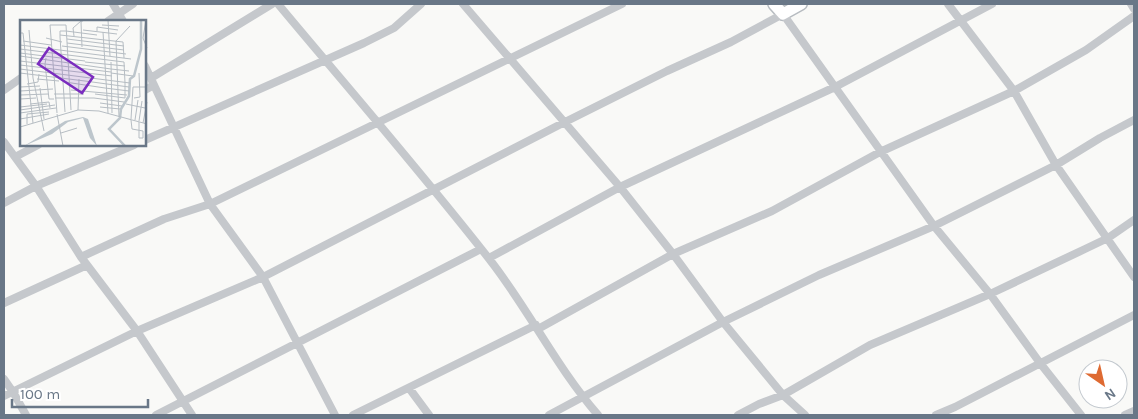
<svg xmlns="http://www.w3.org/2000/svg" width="1138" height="419" font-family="Karla,sans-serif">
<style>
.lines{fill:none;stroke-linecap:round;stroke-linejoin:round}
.secondary-casing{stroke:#b7bcc1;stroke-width:14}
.street{stroke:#c5c8cc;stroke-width:8}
.secondary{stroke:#fff;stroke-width:11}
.inset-river{fill:none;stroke:#bdc6cc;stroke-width:2.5}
.inset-road{fill:none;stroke:#b6bdc3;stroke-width:1}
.view{fill:#7b2cbf;fill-opacity:0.15;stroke:#7b2cbf;stroke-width:2.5}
.inset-edge{fill:none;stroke:#697787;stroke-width:2.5}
</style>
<rect width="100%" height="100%" fill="#f9f9f7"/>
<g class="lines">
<defs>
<path id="secondary" d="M 774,4 L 783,14 L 801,4"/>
</defs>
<!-- secondary casing -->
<use href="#secondary" class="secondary-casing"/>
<!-- street -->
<path class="street" d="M 113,4 L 123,21
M 278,4 C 349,89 422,173 490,260 C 529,310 557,368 598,415
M 463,4 L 620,187 L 673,254 L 723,322 L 783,395 L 805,415
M 1131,4 L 1134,9
M 1134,16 L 1086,50 L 1014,91 L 1056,165 L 1134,277
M 108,21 L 133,4
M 145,66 L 210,204 L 263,277 L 335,415
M 151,78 L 272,4
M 4,90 L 21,78
M 145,90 L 154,85
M 145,140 L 364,43 L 394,28 L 421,4
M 4,142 L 36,186 L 81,257 L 137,331 L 192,415
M 15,157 L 38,145
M 4,203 L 36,186 L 134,145
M 81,257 L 164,219 L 210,204 L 622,4
M 489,258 L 620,187 L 835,87 L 992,4
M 4,303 L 87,265
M 538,329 L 673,254 L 772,211 L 880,152 L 1014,91 L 948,4
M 4,379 L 13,392 L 26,415
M 409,388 L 429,415
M 4,396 L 137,331 L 263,277 L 563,123 L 667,71 L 731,42 L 783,14 L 934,226 L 990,294 L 1040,363 L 1081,415
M 156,415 L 481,249
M 353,415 L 536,325
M 549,415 L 723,322 L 819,275 L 934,226 L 1056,165 L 1100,138 L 1134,120
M 738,415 L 759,404 L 783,395 L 870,345 L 990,294 L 1085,249 L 1108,238 L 1134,220
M 936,415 L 955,407 L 1134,315
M 1125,415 L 1134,411"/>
<!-- secondary -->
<use href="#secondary" class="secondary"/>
</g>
<!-- overview -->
<g transform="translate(20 20)">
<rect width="126" height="126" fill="#f9f9f7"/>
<path d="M 63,97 L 68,99 L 77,126 L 70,118 L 63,98 L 48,102 L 32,114 L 4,126 L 45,101 Z" fill="#bdc6cc"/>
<path class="inset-river" d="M 105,126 L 89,109 L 100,98 L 101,89 L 109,76 L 110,59 L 114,56 L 121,29 L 121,0"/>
<path class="inset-road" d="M 88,0 L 90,36M 126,0 L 123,18 L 127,28M 82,5 L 99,6M 9,10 L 13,58 L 24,111M 63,10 L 97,14M 46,11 L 77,15M 77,11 L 77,7 L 98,10M 83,12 L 88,93M 0,13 L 3,13 L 13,103M 40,15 L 103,22 L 104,38M 54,16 L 53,8 L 61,1M 26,18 L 42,22M 47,19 L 104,26M 3,21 L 31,25M 47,23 L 104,30M 0,25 L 111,39M 42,26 L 106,34M 62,27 L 61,2 L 64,0M 0,29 L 104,42 L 105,63M 0,33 L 65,41M 0,36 L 91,49M 0,41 L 25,44 L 26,38M 65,42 L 105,46M 91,42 L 92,93M 0,45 L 50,51M 50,47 L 91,52M 127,47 L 127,66M 0,49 L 110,63M 91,49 L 109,51M 50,51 L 92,56M 0,53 L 65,61M 91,53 L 113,56M 17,59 L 39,61M 65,61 L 109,67M 45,62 L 85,68M 7,64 L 18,62 L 19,54M 0,67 L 20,66M 20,68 L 24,99M 85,68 L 109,71M 51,70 L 107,75M 0,71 L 33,69M 34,74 L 64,74M 75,74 L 105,78 L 105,63M 0,75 L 28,74M 35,78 L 74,78 L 104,82M 114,78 L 120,77 L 119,53M 0,79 L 16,78M 34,79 L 29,79 L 25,44 L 50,47M 80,83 L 102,86M 10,84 L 29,82 L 30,88M 106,84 L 125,88M 0,87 L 27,84M 80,87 L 100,89M 0,90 L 35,85M 58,90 L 59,59M 45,92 L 40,17 L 40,11 L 46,11M 0,93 L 36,88M 37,93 L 30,5 L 46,5 L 51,90M 37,94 L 43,126M 99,97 L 96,21 L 110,6M 0,99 L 29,94M 111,99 L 113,67 L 127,67M 111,100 L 112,109 L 123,111 L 123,118 L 119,118M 115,100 L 118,80M 119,101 L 122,81M 123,103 L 127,82M 7,104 L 7,94 L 29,92M 0,107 L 58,90 L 79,91 L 127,104M 41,113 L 57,108M 119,118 L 119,102"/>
<path class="view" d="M 29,28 L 73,57 L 62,73 L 18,44 Z"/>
<rect width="126" height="126" class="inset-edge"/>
</g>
<!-- border -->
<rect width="1138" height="419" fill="none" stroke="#697787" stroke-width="10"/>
<!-- north arrow -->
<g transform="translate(1103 384) rotate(146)"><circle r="24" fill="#ffffff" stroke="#c3c9cf"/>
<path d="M0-4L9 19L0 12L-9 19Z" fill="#de6a32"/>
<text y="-8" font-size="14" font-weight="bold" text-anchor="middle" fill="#697787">N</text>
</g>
<!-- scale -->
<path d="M12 399v8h136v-8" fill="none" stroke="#697787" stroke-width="2.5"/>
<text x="20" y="399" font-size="15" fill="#697787" stroke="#ffffff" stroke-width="4" paint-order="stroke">100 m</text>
</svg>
